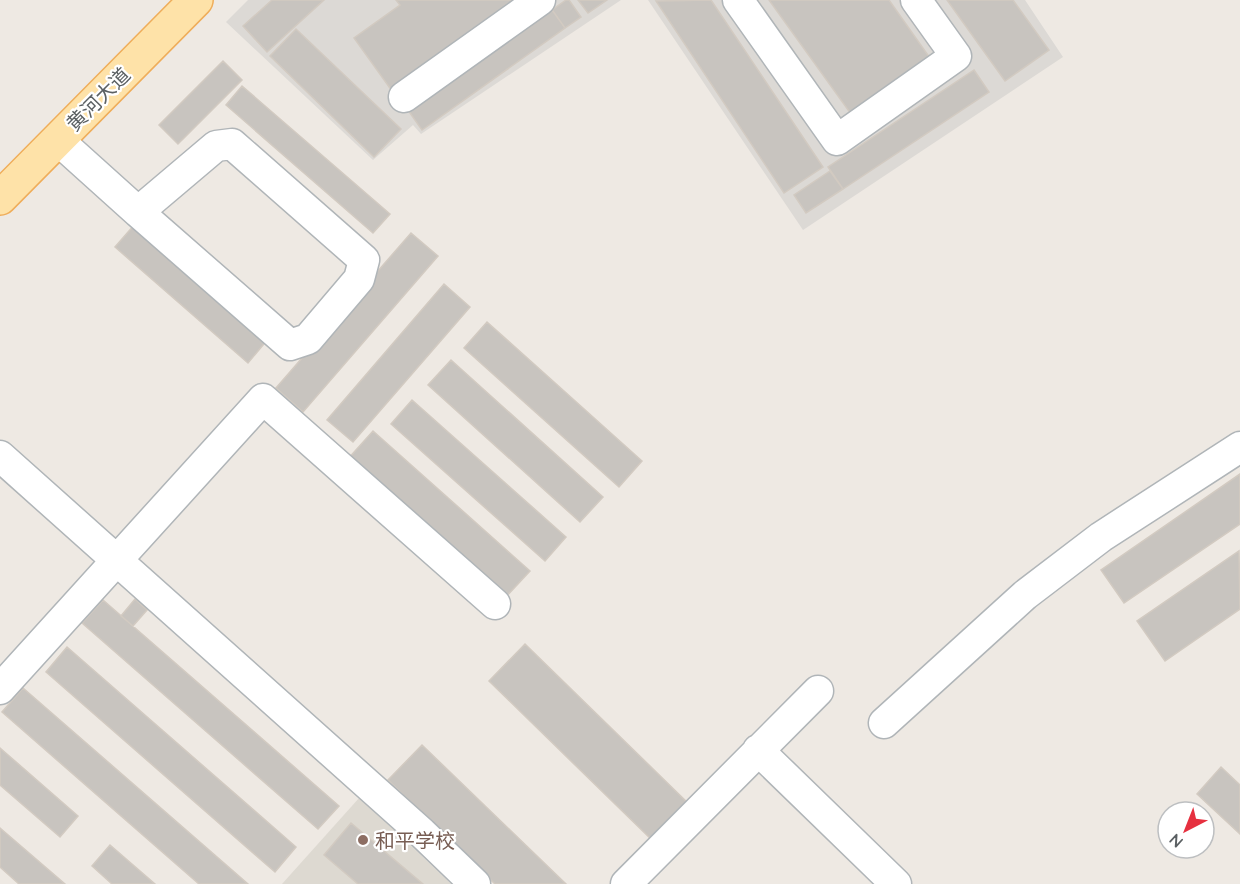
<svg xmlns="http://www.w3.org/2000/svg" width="1240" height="884" font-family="Quicksand,'Noto Sans SC',sans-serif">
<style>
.industrial{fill:#dcd9d5}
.education{fill:#ddd9d1}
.building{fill:#c8c4bf;stroke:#d2cac1;stroke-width:1.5}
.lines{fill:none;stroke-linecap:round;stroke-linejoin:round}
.minor-casing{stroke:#b0b5b8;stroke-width:33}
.major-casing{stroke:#efad5a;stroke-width:36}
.minor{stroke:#fff;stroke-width:30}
.major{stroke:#fee2a8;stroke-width:33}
.education-dot{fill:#8d6e63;stroke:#fff;stroke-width:2}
.labels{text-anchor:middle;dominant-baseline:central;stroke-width:4.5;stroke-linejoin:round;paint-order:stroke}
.street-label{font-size:20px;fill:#5b6063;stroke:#fff}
.education-label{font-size:20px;fill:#785e54;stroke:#fff;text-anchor:start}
</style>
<rect width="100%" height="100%" fill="#eee9e3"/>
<!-- industrial -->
<path class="industrial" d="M 248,0 L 621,0 L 421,134 L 413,125 L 373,160 L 226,22 Z
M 648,0 L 1025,0 L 1063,57 L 803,230 Z"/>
<!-- education -->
<path class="education" d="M 360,797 L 451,884 L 282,884 Z"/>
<!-- building -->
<path class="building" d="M 272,0 L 324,0 L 267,52 L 243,26 Z
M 396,0 L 523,0 L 392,91 L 354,38 L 400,5 Z
M 566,0 L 569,0 L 581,17 L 565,28 L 552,10 Z
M 578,0 L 607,0 L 588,13 Z
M 711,0 L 823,167 L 784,193 L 656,1 Z
M 769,0 L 889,0 L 930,58 L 851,114 Z
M 947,0 L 1013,0 L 1049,50 L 1005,81 Z
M 548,4 L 565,28 L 422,130 L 405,106 Z
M 296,29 L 401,129 L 374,157 L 270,56 Z
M 223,61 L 242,80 L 178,144 L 159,125 Z
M 974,70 L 989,92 L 843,189 L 828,167 Z
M 242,86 L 390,214 L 373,233 L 226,105 Z
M 830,171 L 843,189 L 806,213 L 794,195 Z
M 135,224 L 268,339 L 248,363 L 115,247 Z
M 411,233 L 438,256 L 303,412 L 276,388 Z
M 444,284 L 470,307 L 353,442 L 327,420 Z
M 487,322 L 642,461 L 619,487 L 464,348 Z
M 451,360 L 603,497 L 580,522 L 428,385 Z
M 412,400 L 566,537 L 545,561 L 391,424 Z
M 373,431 L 530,571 L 503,600 L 347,460 Z
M 1240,474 L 1240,524 L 1124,603 L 1101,570 Z
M 1239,551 L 1240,609 L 1165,661 L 1137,621 Z
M 135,599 L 147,610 L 133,626 L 121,616 Z
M 103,600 L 339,806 L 318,829 L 82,623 Z
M 525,644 L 692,807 L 656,844 L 489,681 Z
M 67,647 L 296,847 L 275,872 L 46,672 Z
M 23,688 L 248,884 L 199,884 L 2,712 Z
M 422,745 L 566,884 L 495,884 L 388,780 Z
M 0,748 L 78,816 L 60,837 L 0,785 Z
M 1221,767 L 1240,785 L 1240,834 L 1197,794 Z
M 351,823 L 423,884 L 358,884 L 324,855 Z
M 0,828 L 65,884 L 19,884 L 0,867 Z
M 110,845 L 155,884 L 112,884 L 92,866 Z"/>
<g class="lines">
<defs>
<path id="minor" d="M 738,0 L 837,140 L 956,56 L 916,0
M 404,97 L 540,0
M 58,140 L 138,212
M 232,144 L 364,260 L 359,279 L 308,339 L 290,345 L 138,212 L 216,146 Z
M 0,456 L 422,833 L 475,884
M 0,689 L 263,399 L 495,604
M 884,723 L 1025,595 L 1101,537 L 1240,447
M 758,750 L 896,884
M 626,884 L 818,691"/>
<path id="major" d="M 0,198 L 196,0"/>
</defs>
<!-- minor casing -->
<use href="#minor" class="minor-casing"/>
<!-- major casing -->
<use href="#major" class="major-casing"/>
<!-- minor -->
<use href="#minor" class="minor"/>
<!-- major -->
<use href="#major" class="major"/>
</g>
<!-- markers -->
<circle class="education-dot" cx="363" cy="840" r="6"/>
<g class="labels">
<!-- street labels -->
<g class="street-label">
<text transform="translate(98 99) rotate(-45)">黄河大道</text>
</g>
<!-- education labels -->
<g class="education-label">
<text x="375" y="840">和平学校</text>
</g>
</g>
<!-- north arrow -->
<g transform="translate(1186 830) rotate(222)"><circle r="28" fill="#ffffff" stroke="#bdbfc1" stroke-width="1.5"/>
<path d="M0-4.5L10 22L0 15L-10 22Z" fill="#e6303f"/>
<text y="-9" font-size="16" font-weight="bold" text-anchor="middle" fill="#5b6063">N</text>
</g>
</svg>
